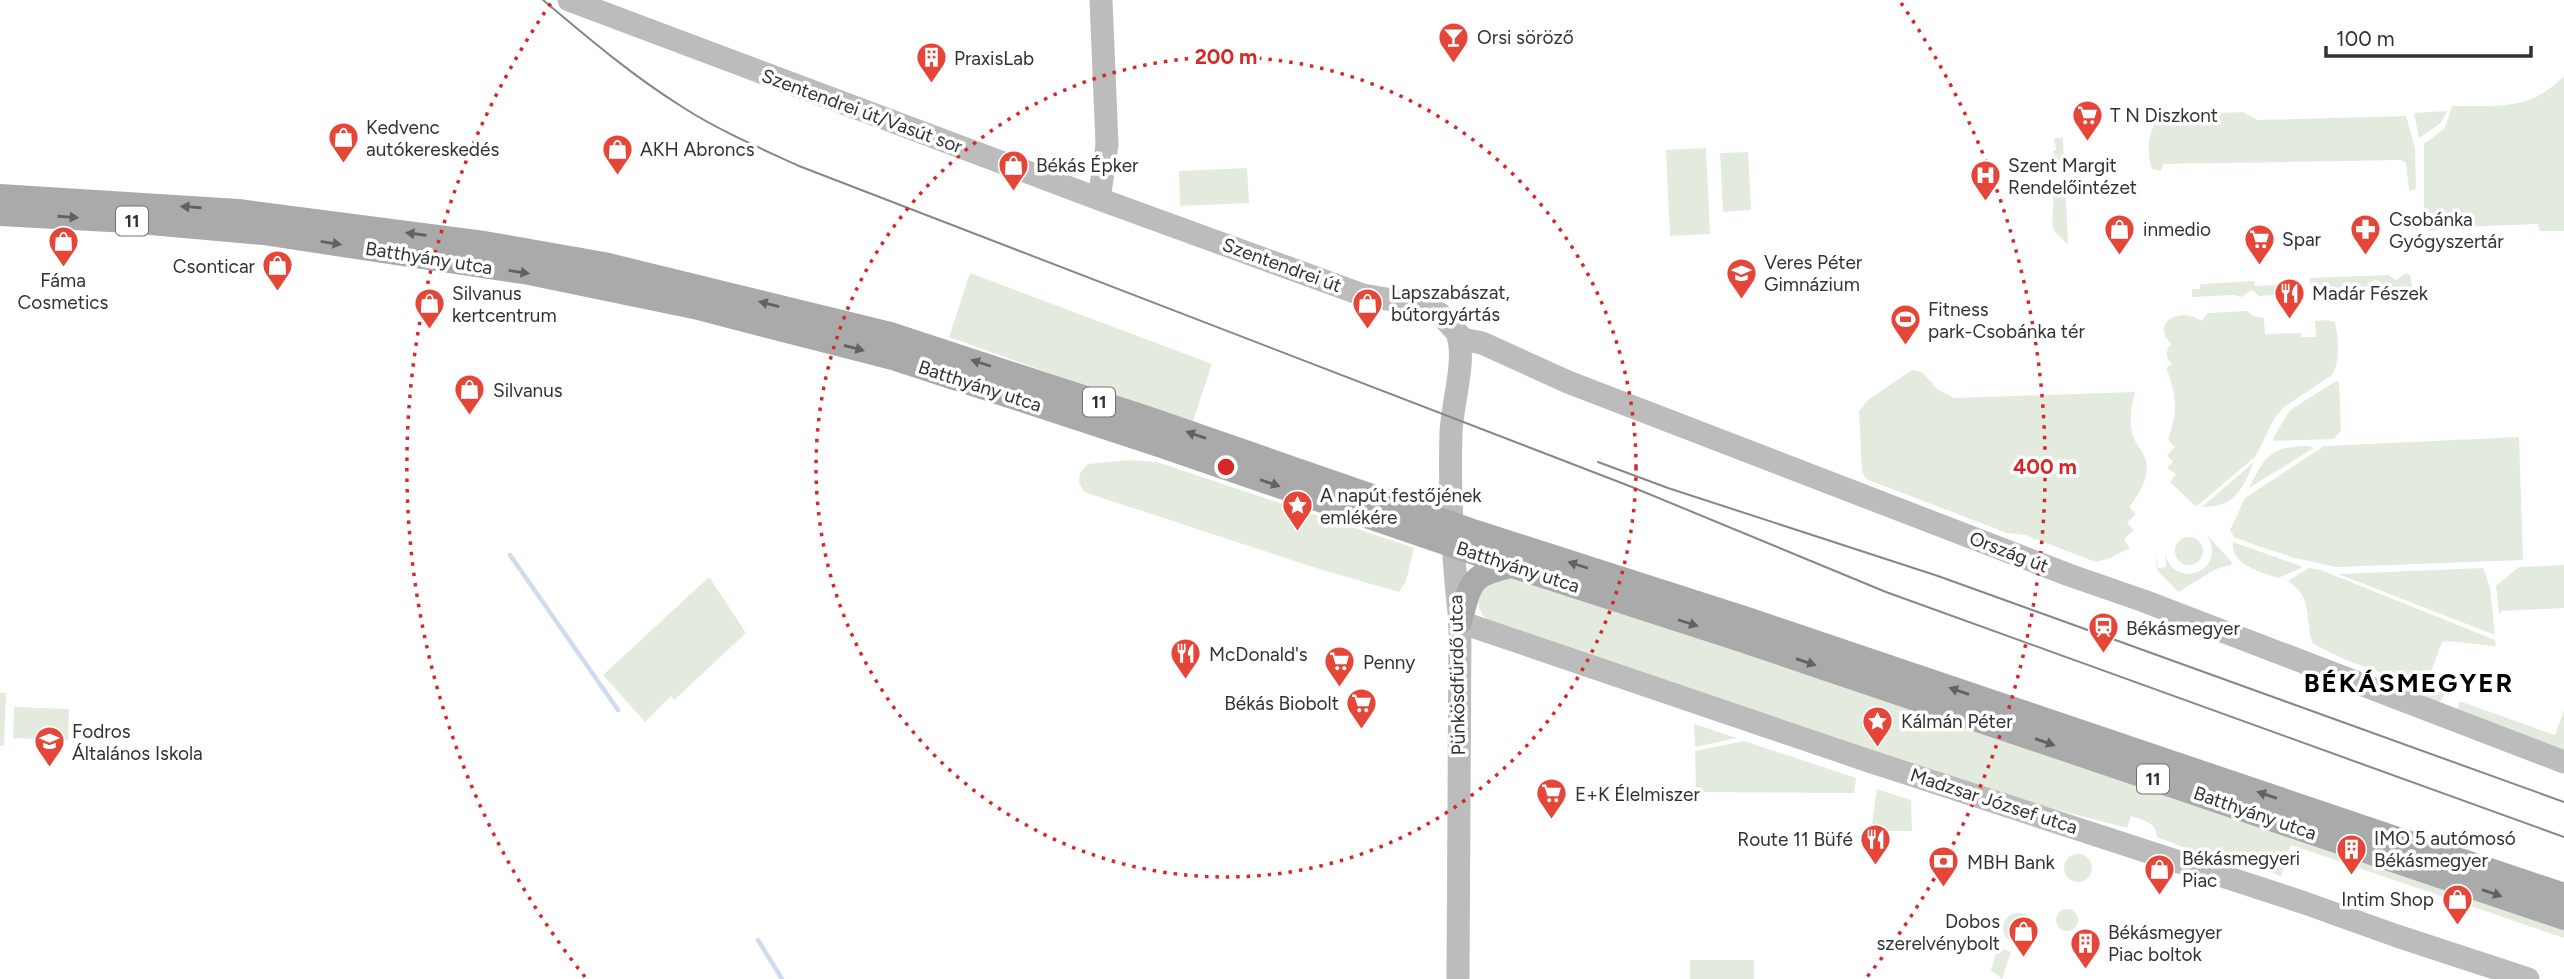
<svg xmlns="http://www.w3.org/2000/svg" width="2564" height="979" font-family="Figtree,sans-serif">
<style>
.green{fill:#e3ebde}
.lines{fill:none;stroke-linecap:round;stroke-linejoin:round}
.stream{stroke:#cedcee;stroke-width:4.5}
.secondary{stroke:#bcbcbc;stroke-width:23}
.primary{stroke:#aaa;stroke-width:24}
.tram{stroke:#878787;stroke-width:2}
.oneway{fill:#626262}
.ring{fill:none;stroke:#d62828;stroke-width:3.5;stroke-dasharray:3.5 7}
.labels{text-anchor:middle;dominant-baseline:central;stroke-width:7;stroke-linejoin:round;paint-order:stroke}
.shield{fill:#fff;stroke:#707070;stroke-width:2}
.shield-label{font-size:18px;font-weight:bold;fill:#323232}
.poi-label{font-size:19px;fill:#323232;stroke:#fff;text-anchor:start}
.street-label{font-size:19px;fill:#323232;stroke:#fff}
.district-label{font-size:26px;font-weight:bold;letter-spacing:2px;fill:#000;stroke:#fff}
.centre{fill:#d62828;stroke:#fff;stroke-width:3.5}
.ring-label{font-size:21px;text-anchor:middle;font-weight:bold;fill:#d62828;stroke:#fff;stroke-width:7;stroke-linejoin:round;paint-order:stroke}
</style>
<rect width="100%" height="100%" fill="#fff"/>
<!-- green -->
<path class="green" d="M 2564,76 L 2564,231 L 2540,231 L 2538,224 L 2461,227 L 2429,231 L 2424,226 L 2424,144 L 2445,128 L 2452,106 C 2499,105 2528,112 2564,76 Z
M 2447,111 L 2441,123 L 2419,138 L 2414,113 Z
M 2243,112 L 2258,120 L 2406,116 L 2415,148 L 2416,189 L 2409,191 L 2406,163 L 2400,160 L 2163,164 L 2161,171 L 2152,169 C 2146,150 2148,136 2157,118 L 2165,115 Z
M 2054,138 L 2063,138 L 2064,165 L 2059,167 L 2053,151 L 2056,150 Z
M 1706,148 L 1710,234 L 1670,236 L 1666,150 Z
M 1748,152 L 1751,210 L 1723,212 L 1720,153 Z
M 1247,168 L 1249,203 L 1180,206 L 1179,171 Z
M 2060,183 L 2066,199 L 2068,245 L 2053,230 C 2051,215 2056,203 2051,188 Z
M 970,273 L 1212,364 L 1192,424 L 949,337 Z
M 2406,273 L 2411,276 L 2412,287 C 2406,292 2396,292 2390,289 L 2384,292 L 2382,283 L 2376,280 L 2368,283 L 2366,291 L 2311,294 L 2310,278 L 2388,275 L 2396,280 Z
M 2254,281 L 2255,286 L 2288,284 L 2288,295 L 2286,295 L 2283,289 L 2278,288 L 2274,295 L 2259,296 L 2252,290 L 2241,297 L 2234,295 L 2192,297 L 2192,289 L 2200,289 L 2200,284 Z
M 2247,311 L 2253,316 L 2264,318 L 2265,334 L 2301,333 L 2302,337 L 2316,337 L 2315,321 L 2327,320 L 2335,322 C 2338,339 2341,360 2332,375 L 2284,407 L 2274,419 L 2256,456 L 2197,506 L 2194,505 L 2170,482 L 2176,474 L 2167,468 L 2173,462 L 2167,455 L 2175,447 L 2168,440 C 2178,413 2177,394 2166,368 L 2172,364 C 2165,358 2165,351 2171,344 C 2149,320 2183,307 2202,321 L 2208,313 Z
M 1912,370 L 1922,372 L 1937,389 L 1954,398 L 2135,392 C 2131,407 2129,421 2133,436 C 2136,445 2144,452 2146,461 C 2150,477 2139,495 2129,507 L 2136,514 L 2127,523 L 2134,530 L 2124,539 L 2130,548 L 2110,558 L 2096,562 L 2025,535 L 2007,533 L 1866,479 L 1862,472 L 1859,411 L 1868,400 Z
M 2336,381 L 2339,382 L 2341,431 L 2334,439 L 2274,441 L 2273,438 L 2290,410 Z
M 2519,437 L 2523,560 L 2336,567 L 2295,558 L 2258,546 L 2234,537 L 2230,530 L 2245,498 L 2324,446 Z
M 2307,446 L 2314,448 L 2249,488 C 2265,456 2270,447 2307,446 Z
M 1128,460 L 1157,462 L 1414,548 L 1406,581 L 1399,592 L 1319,569 L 1084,492 L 1079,482 L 1080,473 L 1088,464 Z
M 2254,462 C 2242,489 2236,507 2202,507 Z
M 2207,535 L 2232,562 L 2231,565 L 2216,569 L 2178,592 L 2157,570 L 2155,552 L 2158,568 L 2166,567 L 2165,552 C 2171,591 2229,573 2207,535 Z
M2175 551a14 14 0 1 1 28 0a14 14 0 1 1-28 0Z
M 2233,542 L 2301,566 L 2301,568 L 2278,578 C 2261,572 2230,565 2233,542 Z
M 2564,565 L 2564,608 L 2502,611 L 2499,614 L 2496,586 L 2519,567 Z
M 2309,568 L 2321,570 L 2495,640 L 2496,646 L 2446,641 L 2442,642 L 2427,683 L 2435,691 L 2445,694 L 2440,701 L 2435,703 L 2406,690 L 2391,676 L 2346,660 L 2313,644 C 2304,620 2314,597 2288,581 Z
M 2483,568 L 2490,587 L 2495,635 L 2338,574 Z
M 709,577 L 746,633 L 674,700 L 671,696 L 645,722 L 603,675 Z
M 1507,577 L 1760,659 L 2564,930 L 2564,938 L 2291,845 L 2281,876 L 2201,849 L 2199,853 L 2157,837 C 2156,822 2145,821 2131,816 L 2127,828 L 2020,800 L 1490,624 C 1477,610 1475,599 1483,581 Z
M 0,693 L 6,693 L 4,746 L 0,746 Z
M 2459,701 L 2555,735 L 2564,710 L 2564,754 L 2458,712 Z
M 14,707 L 69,709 L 68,740 L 13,738 Z
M 1694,724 L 1737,738 L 1695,747 Z
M 1744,741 L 1856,778 L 1854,793 L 1696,792 L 1695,751 Z
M 1877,789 L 1911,800 L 1912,831 L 1871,831 Z
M2064 868a14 14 0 1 1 28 0a14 14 0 1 1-28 0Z
M2056 920a11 11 0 1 1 22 0a11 11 0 1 1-22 0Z
M2003 928a15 15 0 1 1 30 0a15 15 0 1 1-30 0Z
M 1998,947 L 2011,952 L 2002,979 L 1991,970 Z
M 1690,960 L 1754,960 L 1754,979 L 1690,979 Z"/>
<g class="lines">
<!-- stream -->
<path class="stream" d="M 510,555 L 618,710
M 758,940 L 782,979"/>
<!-- secondary -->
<path class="secondary" d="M 569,0 L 1099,199 L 1363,295 L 1411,303 L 1440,314 L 1463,339 L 1482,343 L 1568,382 L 2069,575 L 2144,601 L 2564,762
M 1099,199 L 1107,145 L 1101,0
M 1458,336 C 1466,361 1452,404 1451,433 C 1449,496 1453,559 1460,622 L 1458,979
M 1460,622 L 1866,760 L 2302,902 L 2397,936 L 2528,979"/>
<!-- primary -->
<path class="primary" d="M 0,196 L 238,211 L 484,243 L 604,264 L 890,334 L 1147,418 L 1476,532 L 1747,619 L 2564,895
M 0,214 L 128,221 L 263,233 L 529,273 L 694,307 L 896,359 L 1159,445 L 1512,566 L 1741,640 L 2564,918
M 1460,622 C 1471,582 1469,575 1512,566"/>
<!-- tram -->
<path class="tram" d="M 543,0 C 588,38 634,77 684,108 C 720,131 760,148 799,166 L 1632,487 L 1886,592 L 2564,837
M 1598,462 L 1668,488 L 1938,576 L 2564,802"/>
</g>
<!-- one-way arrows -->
<defs><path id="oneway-solid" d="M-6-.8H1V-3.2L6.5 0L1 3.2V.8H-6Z" transform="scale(1.75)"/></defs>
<g class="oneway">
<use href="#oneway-solid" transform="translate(191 207) rotate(-176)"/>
<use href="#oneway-solid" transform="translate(68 217) rotate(4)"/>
<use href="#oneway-solid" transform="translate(416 234) rotate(-172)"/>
<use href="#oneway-solid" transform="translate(331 243) rotate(9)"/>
<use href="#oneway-solid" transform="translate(519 272) rotate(9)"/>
<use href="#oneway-solid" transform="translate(769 304) rotate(-166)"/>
<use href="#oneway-solid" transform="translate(854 348) rotate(15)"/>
<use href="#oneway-solid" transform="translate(981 363) rotate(-162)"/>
<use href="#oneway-solid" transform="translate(1196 435) rotate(-161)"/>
<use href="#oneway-solid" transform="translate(1270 483) rotate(19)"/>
<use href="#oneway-solid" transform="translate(1578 565) rotate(-162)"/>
<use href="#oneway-solid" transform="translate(1688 623) rotate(18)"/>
<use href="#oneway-solid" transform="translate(1806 662) rotate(19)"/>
<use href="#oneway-solid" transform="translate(1959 691) rotate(-161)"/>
<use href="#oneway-solid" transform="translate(2045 742) rotate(19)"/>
<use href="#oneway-solid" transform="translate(2267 795) rotate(-161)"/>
<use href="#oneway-solid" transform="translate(2492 893) rotate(19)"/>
</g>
<!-- distance rings -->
<g class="ring">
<circle cx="1226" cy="467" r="410"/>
<path d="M585 977A819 819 0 0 1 551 3M1901 3A819 819 0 0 1 1867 977"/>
</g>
<!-- icons -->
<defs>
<symbol id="bar-pin" viewBox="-11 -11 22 30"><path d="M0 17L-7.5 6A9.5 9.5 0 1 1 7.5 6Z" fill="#e54638" stroke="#fff"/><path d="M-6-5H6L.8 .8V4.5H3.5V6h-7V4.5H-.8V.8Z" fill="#fff"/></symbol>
<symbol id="building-pin" viewBox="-11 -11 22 30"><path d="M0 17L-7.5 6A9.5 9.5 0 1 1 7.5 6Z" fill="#e54638" stroke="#fff"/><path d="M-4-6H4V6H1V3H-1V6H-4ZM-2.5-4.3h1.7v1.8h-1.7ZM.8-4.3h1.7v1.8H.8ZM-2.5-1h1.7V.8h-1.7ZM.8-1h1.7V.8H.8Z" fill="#fff"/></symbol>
<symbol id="supermarket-pin" viewBox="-11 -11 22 30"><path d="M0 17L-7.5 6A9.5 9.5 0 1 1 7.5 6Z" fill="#e54638" stroke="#fff"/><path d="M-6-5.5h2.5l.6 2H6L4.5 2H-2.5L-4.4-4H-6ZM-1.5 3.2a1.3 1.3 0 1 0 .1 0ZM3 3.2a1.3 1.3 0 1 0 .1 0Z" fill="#fff"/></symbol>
<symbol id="shop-pin" viewBox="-11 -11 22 30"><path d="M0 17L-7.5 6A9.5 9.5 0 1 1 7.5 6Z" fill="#e54638" stroke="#fff"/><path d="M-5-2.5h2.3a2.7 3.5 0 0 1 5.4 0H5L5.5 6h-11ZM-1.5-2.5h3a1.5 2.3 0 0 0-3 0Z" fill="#fff"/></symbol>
<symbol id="hospital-pin" viewBox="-11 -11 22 30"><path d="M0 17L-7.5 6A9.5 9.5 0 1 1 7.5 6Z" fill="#e54638" stroke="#fff"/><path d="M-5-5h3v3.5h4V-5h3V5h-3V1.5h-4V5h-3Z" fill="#fff"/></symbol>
<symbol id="pharmacy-pin" viewBox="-11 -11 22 30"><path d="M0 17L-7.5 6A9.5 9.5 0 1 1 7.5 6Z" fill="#e54638" stroke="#fff"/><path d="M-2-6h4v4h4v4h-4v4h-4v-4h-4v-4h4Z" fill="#fff"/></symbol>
<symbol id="school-pin" viewBox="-11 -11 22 30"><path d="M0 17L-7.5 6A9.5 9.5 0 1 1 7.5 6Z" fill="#e54638" stroke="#fff"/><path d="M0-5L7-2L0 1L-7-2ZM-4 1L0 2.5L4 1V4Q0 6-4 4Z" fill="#fff"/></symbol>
<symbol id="restaurant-pin" viewBox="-11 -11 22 30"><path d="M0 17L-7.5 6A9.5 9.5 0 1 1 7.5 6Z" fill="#e54638" stroke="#fff"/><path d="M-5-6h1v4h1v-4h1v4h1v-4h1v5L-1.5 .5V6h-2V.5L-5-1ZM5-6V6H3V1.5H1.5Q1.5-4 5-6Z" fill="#fff"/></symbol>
<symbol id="stadium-pin" viewBox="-11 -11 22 30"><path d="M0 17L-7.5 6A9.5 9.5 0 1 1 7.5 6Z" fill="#e54638" stroke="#fff"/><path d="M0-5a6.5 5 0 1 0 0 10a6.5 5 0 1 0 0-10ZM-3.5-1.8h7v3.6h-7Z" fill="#fff"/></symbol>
<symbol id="sight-pin" viewBox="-11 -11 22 30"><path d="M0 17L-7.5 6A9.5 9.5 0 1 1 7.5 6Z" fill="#e54638" stroke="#fff"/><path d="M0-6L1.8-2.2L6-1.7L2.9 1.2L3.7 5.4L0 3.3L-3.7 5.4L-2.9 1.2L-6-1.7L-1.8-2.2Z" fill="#fff"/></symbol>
<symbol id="station-pin" viewBox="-11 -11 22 30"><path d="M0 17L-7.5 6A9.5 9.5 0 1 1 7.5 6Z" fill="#e54638" stroke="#fff"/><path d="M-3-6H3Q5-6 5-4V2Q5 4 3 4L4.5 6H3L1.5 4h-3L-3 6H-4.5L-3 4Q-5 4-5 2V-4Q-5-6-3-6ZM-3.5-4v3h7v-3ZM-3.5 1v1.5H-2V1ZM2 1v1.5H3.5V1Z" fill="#fff"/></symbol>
<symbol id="bank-pin" viewBox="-11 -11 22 30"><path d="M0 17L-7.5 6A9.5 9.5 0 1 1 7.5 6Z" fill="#e54638" stroke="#fff"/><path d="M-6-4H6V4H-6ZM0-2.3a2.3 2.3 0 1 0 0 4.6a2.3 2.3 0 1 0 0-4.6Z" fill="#fff"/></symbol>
</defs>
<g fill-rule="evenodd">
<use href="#bar-pin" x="1436" y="20" width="35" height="47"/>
<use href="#building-pin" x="914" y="40" width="35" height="47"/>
<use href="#supermarket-pin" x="2070" y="98" width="35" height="47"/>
<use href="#shop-pin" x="326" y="120" width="35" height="47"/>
<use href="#shop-pin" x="600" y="132" width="35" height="47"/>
<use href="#shop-pin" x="996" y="148" width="35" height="47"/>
<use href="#hospital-pin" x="1968" y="158" width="35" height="47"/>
<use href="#shop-pin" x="2102" y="212" width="35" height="47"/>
<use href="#pharmacy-pin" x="2348" y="212" width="35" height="47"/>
<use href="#supermarket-pin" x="2242" y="222" width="35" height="47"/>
<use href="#shop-pin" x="46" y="224" width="35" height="47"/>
<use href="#shop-pin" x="260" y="248" width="35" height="47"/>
<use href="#school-pin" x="1724" y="256" width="35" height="47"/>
<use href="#restaurant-pin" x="2272" y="276" width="35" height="47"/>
<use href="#shop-pin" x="1350" y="286" width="35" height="47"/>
<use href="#shop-pin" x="412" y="286" width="35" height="47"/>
<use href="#stadium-pin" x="1888" y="302" width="35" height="47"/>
<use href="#shop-pin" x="452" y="372" width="35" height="47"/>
<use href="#sight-pin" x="1280" y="488" width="35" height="47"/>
<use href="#station-pin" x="2086" y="610" width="35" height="47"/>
<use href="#restaurant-pin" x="1168" y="636" width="35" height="47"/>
<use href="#supermarket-pin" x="1322" y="644" width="35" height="47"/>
<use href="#supermarket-pin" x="1344" y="686" width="35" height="47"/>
<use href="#sight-pin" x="1860" y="704" width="35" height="47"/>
<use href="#school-pin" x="32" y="724" width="35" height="47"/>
<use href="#supermarket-pin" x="1534" y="776" width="35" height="47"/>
<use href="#restaurant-pin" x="1858" y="822" width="35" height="47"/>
<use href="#building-pin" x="2334" y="832" width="35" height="47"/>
<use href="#bank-pin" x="1926" y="844" width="35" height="47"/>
<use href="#shop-pin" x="2142" y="852" width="35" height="47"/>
<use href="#shop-pin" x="2440" y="882" width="35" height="47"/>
<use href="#shop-pin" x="2006" y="914" width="35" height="47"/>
<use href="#building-pin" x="2068" y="926" width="35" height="47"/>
</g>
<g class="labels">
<!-- shield labels -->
<g class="shield">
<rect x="116" y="206.5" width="32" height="29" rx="5"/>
<rect x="1083" y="387.5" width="32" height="29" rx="5"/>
<rect x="2137" y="764.5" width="32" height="29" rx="5"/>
</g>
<g class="shield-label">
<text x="132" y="221">11</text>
<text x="1099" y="402">11</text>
<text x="2153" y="779">11</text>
</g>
<!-- poi labels -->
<g class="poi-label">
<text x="1477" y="37">Orsi söröző</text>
<text x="954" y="58">PraxisLab</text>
<text x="2110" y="115">T N Diszkont</text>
<text x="366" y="127">Kedvenc<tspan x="366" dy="22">autókereskedés</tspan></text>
<text x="640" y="149">AKH Abroncs</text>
<text x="1036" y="165">Békás Épker</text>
<text x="2008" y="165">Szent Margit<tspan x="2008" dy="22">Rendelőintézet</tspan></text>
<text x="2389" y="219">Csobánka<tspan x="2389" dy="22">Gyógyszertár</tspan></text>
<text x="2143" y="229">inmedio</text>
<text x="2282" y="239">Spar</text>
<text x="1764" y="262">Veres Péter<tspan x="1764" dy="22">Gimnázium</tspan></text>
<text x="255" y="266" text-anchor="end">Csonticar</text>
<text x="63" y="280" text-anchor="middle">Fáma<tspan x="63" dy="22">Cosmetics</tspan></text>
<text x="1391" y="292">Lapszabászat,<tspan x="1391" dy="22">bútorgyártás</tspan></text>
<text x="452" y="293">Silvanus<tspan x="452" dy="22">kertcentrum</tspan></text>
<text x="2312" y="293">Madár Fészek</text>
<text x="1928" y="309">Fitness<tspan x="1928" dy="22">park-Csobánka tér</tspan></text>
<text x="493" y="390">Silvanus</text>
<text x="1320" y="495">A napút festőjének<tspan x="1320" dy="22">emlékére</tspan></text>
<text x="2126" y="628">Békásmegyer</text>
<text x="1209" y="654">McDonald's</text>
<text x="1363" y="662">Penny</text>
<text x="1339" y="703" text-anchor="end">Békás Biobolt</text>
<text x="1901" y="721">Kálmán Péter</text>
<text x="72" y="731">Fodros<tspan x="72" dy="22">Általános Iskola</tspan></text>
<text x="1575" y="794">E+K Élelmiszer</text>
<text x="2374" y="838">IMO 5 autómosó<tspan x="2374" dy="22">Békásmegyer</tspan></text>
<text x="1853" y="839" text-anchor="end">Route 11 Büfé</text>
<text x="2182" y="858">Békásmegyeri<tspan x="2182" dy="22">Piac</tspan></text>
<text x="1967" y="862">MBH Bank</text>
<text x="2434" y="899" text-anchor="end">Intim Shop</text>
<text x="2000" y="921" text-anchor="end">Dobos<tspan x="2000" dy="22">szerelvénybolt</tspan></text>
<text x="2108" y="932">Békásmegyer<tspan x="2108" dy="22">Piac boltok</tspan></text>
</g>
<!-- street labels -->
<g class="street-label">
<text transform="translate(862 111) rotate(20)">Szentendrei út/Vasút sor</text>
<text transform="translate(429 258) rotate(9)">Batthyány utca</text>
<text transform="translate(1282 265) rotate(20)">Szentendrei út</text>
<text transform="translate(980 386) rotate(18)">Batthyány utca</text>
<text transform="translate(2009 552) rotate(21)">Ország út</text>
<text transform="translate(1518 567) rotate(18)">Batthyány utca</text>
<text transform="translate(1457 675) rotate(-91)">Pünkösdfürdő utca</text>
<text transform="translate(1994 801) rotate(18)">Madzsar József utca</text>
<text transform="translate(2255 813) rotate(19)">Batthyány utca</text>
</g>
<!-- district labels -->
<g class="district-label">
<text x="2409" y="683">BÉKÁSMEGYER</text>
</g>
</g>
<circle cx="1226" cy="467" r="10" class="centre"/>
<g class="ring-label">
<text x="1226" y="64">200 m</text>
<text x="2045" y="474">400 m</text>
</g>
<!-- scale -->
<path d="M2326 46v10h205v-10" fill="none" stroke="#323232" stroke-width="3.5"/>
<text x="2336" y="46" font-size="21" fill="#323232" stroke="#ffffff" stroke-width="5" paint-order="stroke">100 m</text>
</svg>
